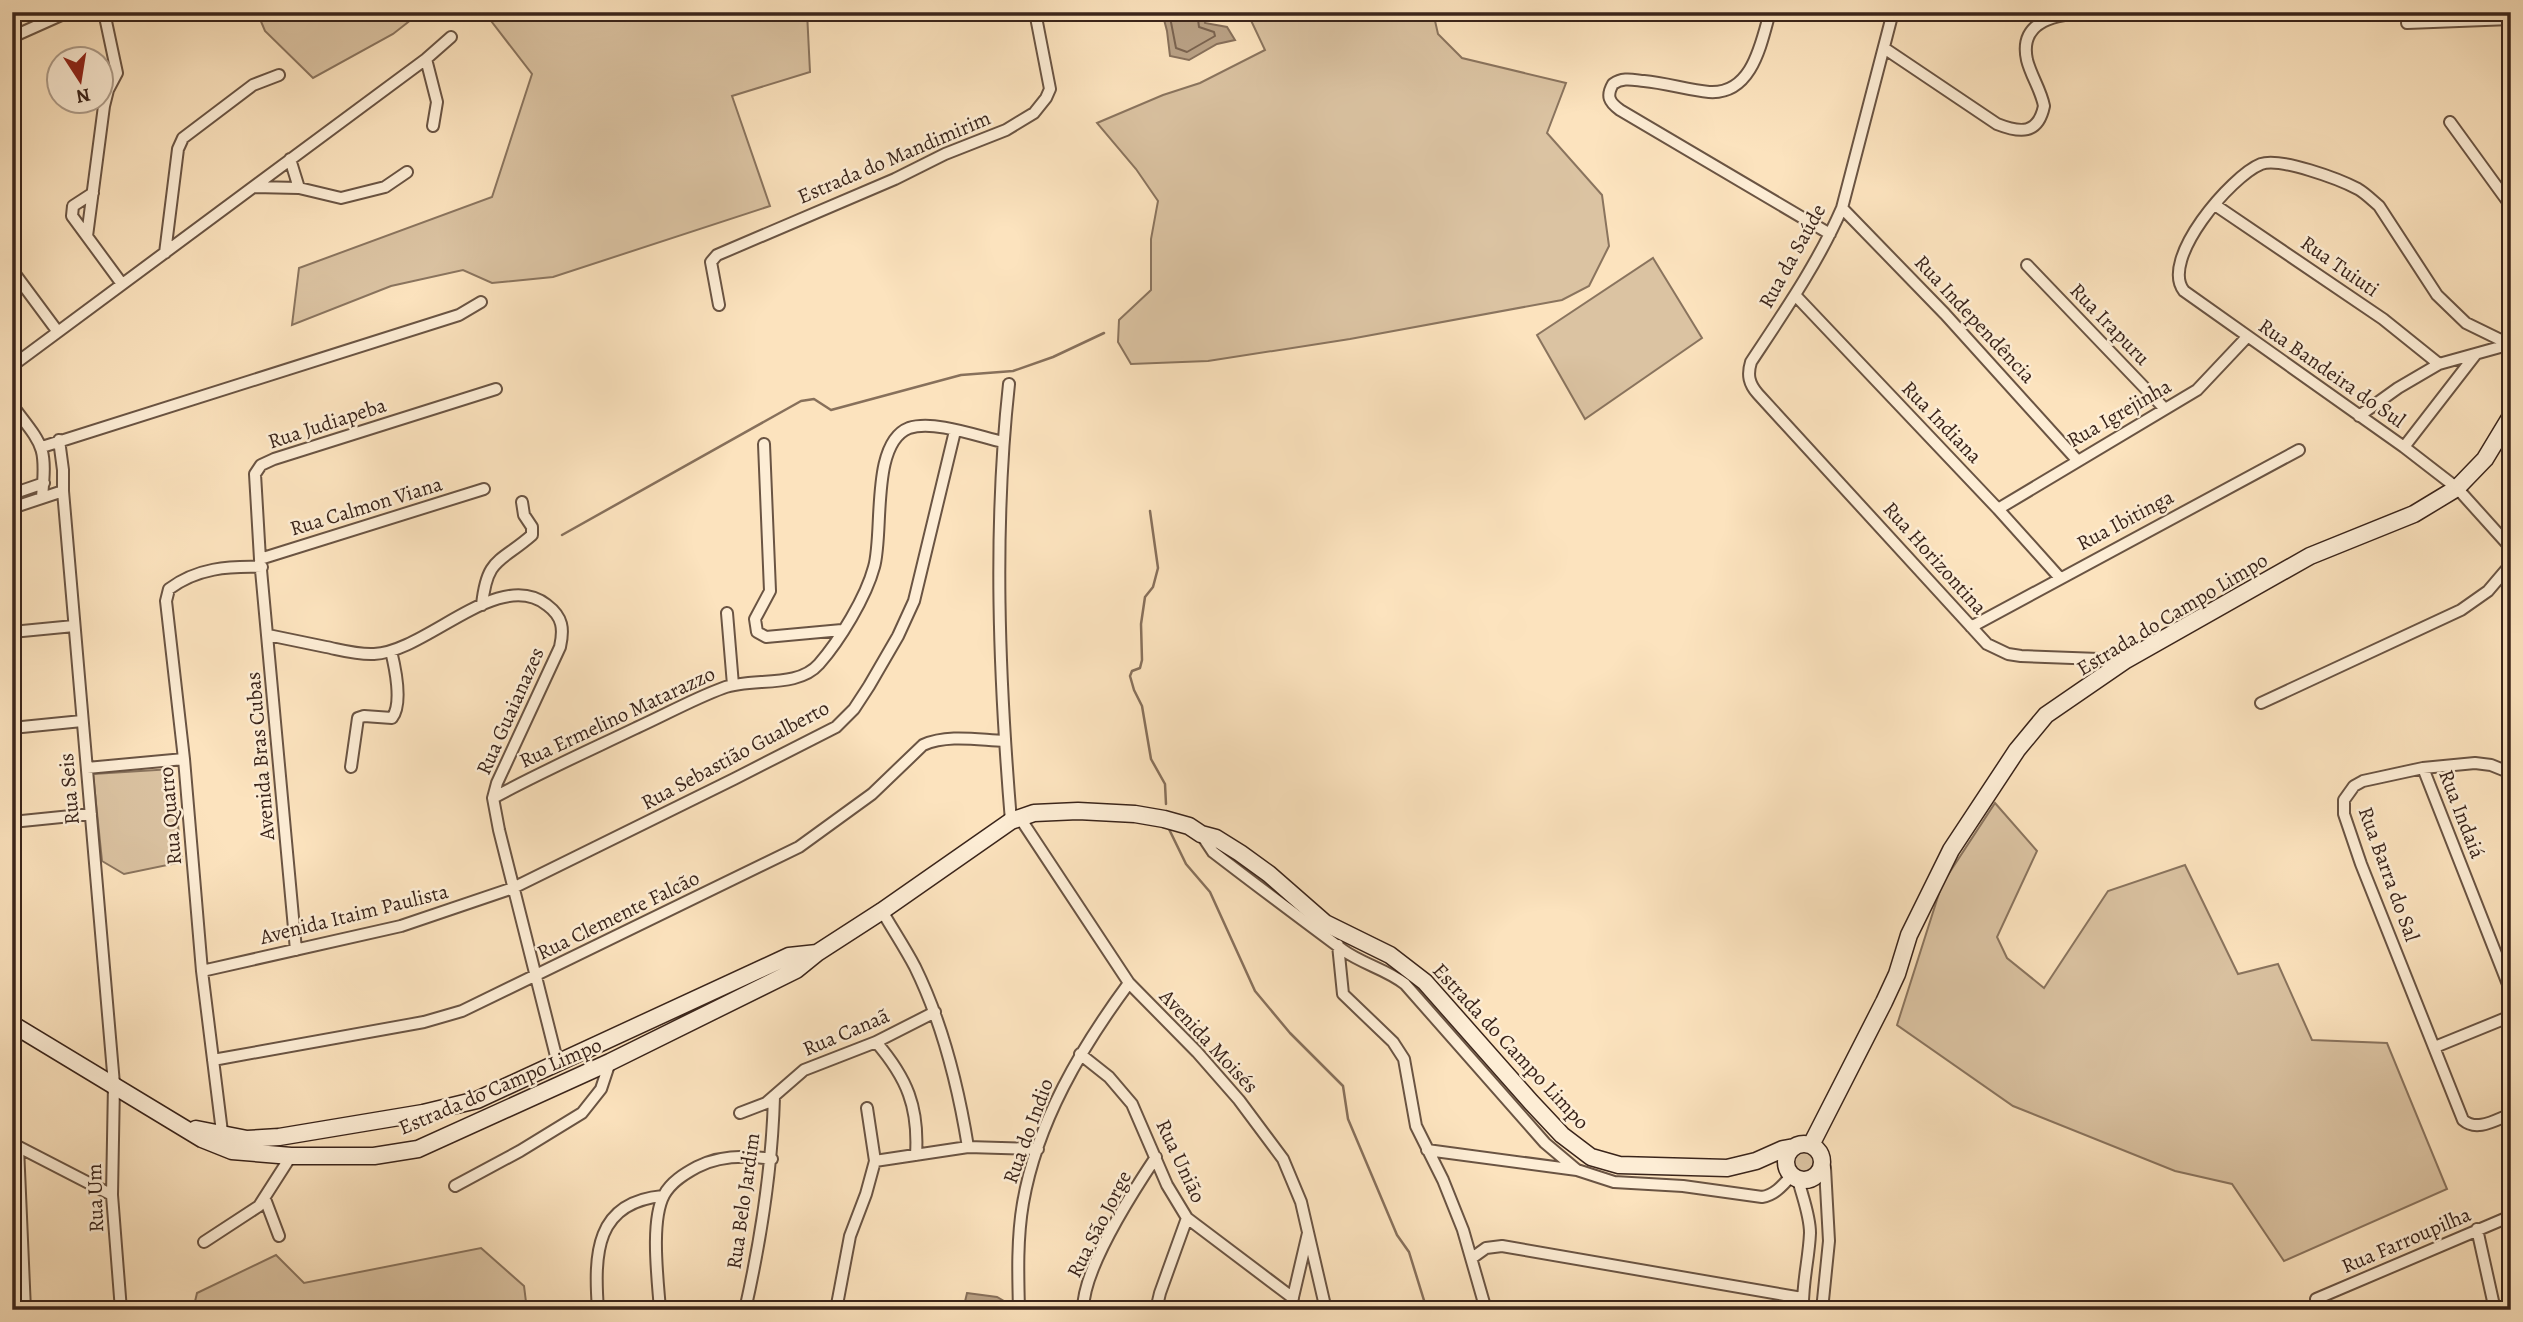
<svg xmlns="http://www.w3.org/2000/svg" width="2523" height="1322" font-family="Alegreya,serif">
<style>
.green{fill:#dbc3a2;stroke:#8a745e;stroke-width:2}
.water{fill:#baa286;stroke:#87705b;stroke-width:2}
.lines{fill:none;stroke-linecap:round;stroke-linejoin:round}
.shore{stroke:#7a6350;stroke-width:2}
.stream{stroke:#87705b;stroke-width:2.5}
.street-casing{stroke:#6a5443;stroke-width:14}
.secondary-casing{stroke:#3a241a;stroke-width:19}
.street{stroke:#fdedd5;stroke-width:10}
.secondary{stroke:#fdedd5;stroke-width:16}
.labels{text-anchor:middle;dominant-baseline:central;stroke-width:5;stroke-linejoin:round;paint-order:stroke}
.street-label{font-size:21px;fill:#3a241a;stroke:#fdedd5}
</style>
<rect width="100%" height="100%" fill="#fce3be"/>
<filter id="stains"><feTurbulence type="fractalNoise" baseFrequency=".00286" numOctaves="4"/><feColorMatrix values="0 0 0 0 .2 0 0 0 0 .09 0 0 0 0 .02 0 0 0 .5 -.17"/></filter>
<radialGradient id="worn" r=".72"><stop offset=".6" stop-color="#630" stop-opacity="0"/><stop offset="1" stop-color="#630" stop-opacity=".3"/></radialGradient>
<!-- green -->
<path class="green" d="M 257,12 L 421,12 L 393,34 L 313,78 L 265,31 Z
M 478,12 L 807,12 L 810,72 L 732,96 L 770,206 L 553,277 L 492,283 L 463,270 L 391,286 L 292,325 L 299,268 L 492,197 L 532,74 L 488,17 Z
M 1247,12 L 1433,12 L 1438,34 L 1462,58 L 1566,83 L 1547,133 L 1602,195 L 1609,246 L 1589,286 L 1562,300 L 1350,339 L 1208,361 L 1131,364 L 1118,342 L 1119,320 L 1151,290 L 1151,239 L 1158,201 L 1136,169 L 1097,123 L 1163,95 L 1200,83 L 1265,50 Z
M 1653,258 L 1702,338 L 1585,419 L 1537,335 Z
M 172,769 L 182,862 L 124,874 L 102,861 L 93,774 Z
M 1995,803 L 2037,851 L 1997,937 L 2007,958 L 2044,988 L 2108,891 L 2185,865 L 2238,974 L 2278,964 L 2312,1040 L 2387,1043 L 2447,1189 L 2284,1261 L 2232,1184 L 2175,1171 L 2013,1106 L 1897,1025 L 1942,884 Z
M1792 1161a11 11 0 1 1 22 0a11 11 0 1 1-22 0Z
M 481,1248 L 524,1286 L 527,1310 L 193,1310 L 197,1293 L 276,1255 L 304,1283 Z"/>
<!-- water -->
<path class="water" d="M 1162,12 L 1204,12 L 1205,23 L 1227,27 L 1235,40 L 1217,44 L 1189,60 L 1170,56 L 1167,31 Z
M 967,1293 L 997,1297 L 1004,1301 L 1004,1310 L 963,1310 Z"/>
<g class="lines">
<!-- shore -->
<path class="shore" d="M 1169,12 L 1176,48 L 1187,52 L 1215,36 L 1214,32 L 1199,27 L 1197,12"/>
<!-- stream -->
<path class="stream" d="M 1150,511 L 1158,568 L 1153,587 L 1145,597 L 1141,624 L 1142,660 L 1140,668 L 1132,671 L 1130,676 L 1134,690 L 1142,706 L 1151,759 L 1165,784 L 1166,804
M 562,535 L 801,401 L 814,399 L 831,410 L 961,375 L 1013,371 L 1053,357 L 1104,333
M 1167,825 L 1186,864 L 1210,892 L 1255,991 L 1290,1033 L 1343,1086 L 1348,1119 L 1397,1235 L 1409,1252 L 1427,1310"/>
<defs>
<path id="street" d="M 1770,12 C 1761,44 1752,95 1709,92 C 1688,90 1666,83 1644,81 C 1633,80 1623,77 1613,84 C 1606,96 1609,102 1620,110 L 1830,234
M 1893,12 L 1842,208 C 1818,263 1784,312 1751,362 C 1747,375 1749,384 1758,394 L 1987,644 L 2008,654 L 2021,656 L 2126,660
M 2407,23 L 2511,19
M 12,37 L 68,12
M 1884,48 L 1997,124 C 2020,133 2038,135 2044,106 C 2041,90 2031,76 2027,60 C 2018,19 2060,14 2089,12
M 426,59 L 437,102 L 433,126
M 2450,122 L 2511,206
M 290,159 L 299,188
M 254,187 L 299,188 L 341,198 L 385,187 L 407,172
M 93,193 L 73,206 L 72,216 L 122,284
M 2215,205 L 2383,319 L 2439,364
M 1842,208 L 1945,314 L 2077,460
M 87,236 L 104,106 L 108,90 L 117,73 L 104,12
M 165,253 L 178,149 L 183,138 L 253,85 L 279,75
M 2027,265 L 2165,409
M 12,270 L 58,332
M 1795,295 L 1998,509 L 2060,578
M 719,305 L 711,262 L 717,255 L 895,179 L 945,154 L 1006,130 L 1034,113 L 1046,98 L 1050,89 L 1035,12
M 2509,344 L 2466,323 L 2437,295 L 2379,206 C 2372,200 2365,193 2358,189 C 2339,179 2280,157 2261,164 C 2231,176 2159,260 2184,291 L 2404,447 L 2457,488 L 2511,548
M 12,366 L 426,59 L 451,37
M 1009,384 C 993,529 999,676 1011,821
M 12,405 C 43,446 47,445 42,497
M 2359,416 L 2398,388 L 2439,364 L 2511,344
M 59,440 L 63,470 L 63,491 L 114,1084 L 112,1195 L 121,1310
M 764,444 L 770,591 L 755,619 L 757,632 L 766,637 L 842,630
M 42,447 L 459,315 L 481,302
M 2404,447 L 2476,354
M 12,494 L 44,483
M 12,508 L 63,491
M 1998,509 L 2197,390 L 2247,337
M 260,559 L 484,489
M 482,605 C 487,557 500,563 532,535 L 532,527 L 524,515 L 522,502
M 727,613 L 733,685
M 1971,627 L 2299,450
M 12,632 L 74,626
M 268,635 C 287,639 307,643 326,647 C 341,650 358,655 374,654 C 426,652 499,567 547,605 C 563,617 564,629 560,647 L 497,783 L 493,798 L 499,830 L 558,1064
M 2261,703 L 2461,610 L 2488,591 L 2511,564
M 12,728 L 82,721
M 351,767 L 358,718 L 364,716 L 392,718 C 403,704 395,667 391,651
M 87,768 L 184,759
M 2423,768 L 2511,992
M 2511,773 L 2491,765 L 2475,763 L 2423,768 L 2363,781 L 2354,786 L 2344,800 L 2344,814 L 2361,864 L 2463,1120 C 2477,1132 2495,1120 2511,1114
M 493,798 C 539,773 588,751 636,728 C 665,715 693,699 723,688 C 752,677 797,689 819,664 C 840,640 866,597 874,567 C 884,533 870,443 909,428 C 934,420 977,436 1003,442
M 1020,818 L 1129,983 L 1197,1052 L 1239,1100 L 1283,1159 L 1301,1202 L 1326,1310
M 12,822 L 91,814
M 1201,834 L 1213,852 C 1256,885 1300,918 1343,950 C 1362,964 1386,969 1405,984 L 1545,1143 L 1577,1170 L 1614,1182 L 1683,1186 L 1762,1197 C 1775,1195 1783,1185 1792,1175
M 882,911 C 893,930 905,948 915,967 C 943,1024 958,1085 968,1147
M 1338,945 L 1343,994 L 1393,1042 L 1404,1059 L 1416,1126 L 1443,1180 L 1463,1230 L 1486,1310
M 296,950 L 260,559 L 255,474 L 261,465 L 274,459 L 496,389
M 202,971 L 401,926 L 513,888 L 734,779 L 836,727 L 854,709 L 869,686 L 898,636 L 914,601 L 955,431
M 876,1042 C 907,1078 919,1107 916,1155
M 2435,1047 L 2511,1016
M 1080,1054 L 1109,1077 L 1132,1104 L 1167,1185 L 1187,1218 L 1293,1298
M 213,1060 L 424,1022 L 462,1011 L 799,847 L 872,794 L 923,745 C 948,734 978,740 1004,741
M 740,1113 L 766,1103 L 804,1070 L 876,1042 L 935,1012
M 223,1140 L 202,971 L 184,759 L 166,601 L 169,589 C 197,568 228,566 262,567
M 15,1145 L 112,1195
M 18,1147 L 25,1310
M 1427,1150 L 1577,1170
M 875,1161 L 968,1147 L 1038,1149
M 1821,1161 L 1825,1168 L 1829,1241 L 1822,1310
M 1798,1179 C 1802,1196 1810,1215 1810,1233 C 1809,1259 1802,1283 1803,1310
M 455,1186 L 520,1151 L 582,1113 L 601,1089 L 610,1062
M 265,1199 L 279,1236
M 2477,1229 L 2495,1310
M 204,1242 L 259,1206 L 291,1156
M 1472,1258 L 1486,1248 L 1502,1246 L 1802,1298
M 2316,1299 L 2511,1216
M 598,1310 C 594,1254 595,1202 663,1196
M 660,1310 C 658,1281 650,1221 664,1195 C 671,1182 684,1174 697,1167 C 720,1155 746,1155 772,1159
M 745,1310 C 761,1239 772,1170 774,1097
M 836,1310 L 850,1236 L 866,1194 L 875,1161 L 867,1108
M 1019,1310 C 1018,1274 1017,1238 1023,1203 C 1037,1122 1081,1048 1129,983
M 1083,1310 C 1083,1268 1132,1193 1156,1157
M 1156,1310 L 1160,1293 L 1187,1218
M 1290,1310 L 1308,1233"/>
<path id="secondary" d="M 12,1024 L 202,1139 L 232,1151 L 291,1156 L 374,1156 L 418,1149 L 610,1062 L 796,970 L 817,953 L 882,911 L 1011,821 L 1034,813 L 1078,811 L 1135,814 L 1164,819 L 1189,826 L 1201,834 L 1216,838 L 1240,853 L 1269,874 L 1325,923 L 1390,955 L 1425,982 L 1531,1102 L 1562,1135 L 1591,1157 L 1619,1165 L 1727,1168 L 1756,1161 L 1783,1149 L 1794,1147
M 196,1129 L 247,1139 L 279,1137 L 423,1113 L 477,1100 L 789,956 L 817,953
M1786 1162a18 18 0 1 1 36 0a18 18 0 1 1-36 0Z
M 1811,1145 L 1884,1002 L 1897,974 L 1909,935 L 1951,850 L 2017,750 L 2046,715 L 2126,660 L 2310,556 L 2414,514 L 2457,488 L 2485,459 L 2511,416"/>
</defs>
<!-- street casing -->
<use href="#street" class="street-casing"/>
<!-- secondary casing -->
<use href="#secondary" class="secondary-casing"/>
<!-- street -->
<use href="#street" class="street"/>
<!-- secondary -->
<use href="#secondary" class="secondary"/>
</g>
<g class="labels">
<!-- street labels -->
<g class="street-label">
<text transform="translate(894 157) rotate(-23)">Estrada do Mandimirim</text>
<text transform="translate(1792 256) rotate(-61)">Rua da Saúde</text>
<text transform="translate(2340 266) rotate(35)">Rua Tuiuti</text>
<text transform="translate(1975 319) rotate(47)">Rua Independência</text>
<text transform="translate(2110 324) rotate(46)">Rua Irapuru</text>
<text transform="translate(2332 373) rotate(35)">Rua Bandeira do Sul</text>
<text transform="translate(2119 413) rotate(-30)">Rua Igrejinha</text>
<text transform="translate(1942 422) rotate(46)">Rua Indiana</text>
<text transform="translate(327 423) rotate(-18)">Rua Judiapeba</text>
<text transform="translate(366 506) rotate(-17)">Rua Calmon Viana</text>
<text transform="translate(2125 520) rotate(-28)">Rua Ibitinga</text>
<text transform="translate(1935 558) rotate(48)">Rua Horizontina</text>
<text transform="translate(2172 614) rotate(-31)">Estrada do Campo Limpo</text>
<text transform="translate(510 711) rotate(-66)">Rua Guaianazes</text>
<text transform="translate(617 717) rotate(-25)">Rua Ermelino Matarazzo</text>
<text transform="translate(735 755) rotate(-28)">Rua Sebastião Gualberto</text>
<text transform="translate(260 756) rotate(-95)">Avenida Bras Cubas</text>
<text transform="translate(69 789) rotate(-95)">Rua Seis</text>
<text transform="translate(2462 814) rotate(69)">Rua Indaiá</text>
<text transform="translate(170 816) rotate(-95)">Rua Quatro</text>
<text transform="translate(2389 874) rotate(70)">Rua Barra do Sal</text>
<text transform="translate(354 914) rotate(-14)">Avenida Itaim Paulista</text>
<text transform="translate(618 915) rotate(-26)">Rua Clemente Falcão</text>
<text transform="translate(846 1032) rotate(-23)">Rua Canaã</text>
<text transform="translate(1209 1041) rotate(47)">Avenida Moisés</text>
<text transform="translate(1511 1046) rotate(47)">Estrada do Campo Limpo</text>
<text transform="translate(500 1086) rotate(-23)">Estrada do Campo Limpo</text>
<text transform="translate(1028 1131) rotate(-70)">Rua do Indio</text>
<text transform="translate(1181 1161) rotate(65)">Rua União</text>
<text transform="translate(95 1198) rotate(-92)">Rua Um</text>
<text transform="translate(743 1201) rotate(-82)">Rua Belo Jardim</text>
<text transform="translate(1099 1224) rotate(-63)">Rua São Jorge</text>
<text transform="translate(2406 1240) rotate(-23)">Rua Farroupilha</text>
</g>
</g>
<!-- margin -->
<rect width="2523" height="1322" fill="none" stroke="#fce3be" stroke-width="42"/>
<rect x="14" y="14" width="2495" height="1294" fill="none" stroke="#3a241a" stroke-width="3.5"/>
<rect x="21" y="21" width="2481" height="1280" fill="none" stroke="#3a241a" stroke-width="2"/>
<!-- north arrow -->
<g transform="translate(80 80) rotate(168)"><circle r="33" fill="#fdedd5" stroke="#af9d8a" stroke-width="2"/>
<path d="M0-5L12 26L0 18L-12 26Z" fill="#8f2418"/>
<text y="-10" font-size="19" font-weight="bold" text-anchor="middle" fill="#3a241a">N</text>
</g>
<rect width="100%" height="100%" filter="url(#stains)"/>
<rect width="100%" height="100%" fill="url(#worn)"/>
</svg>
